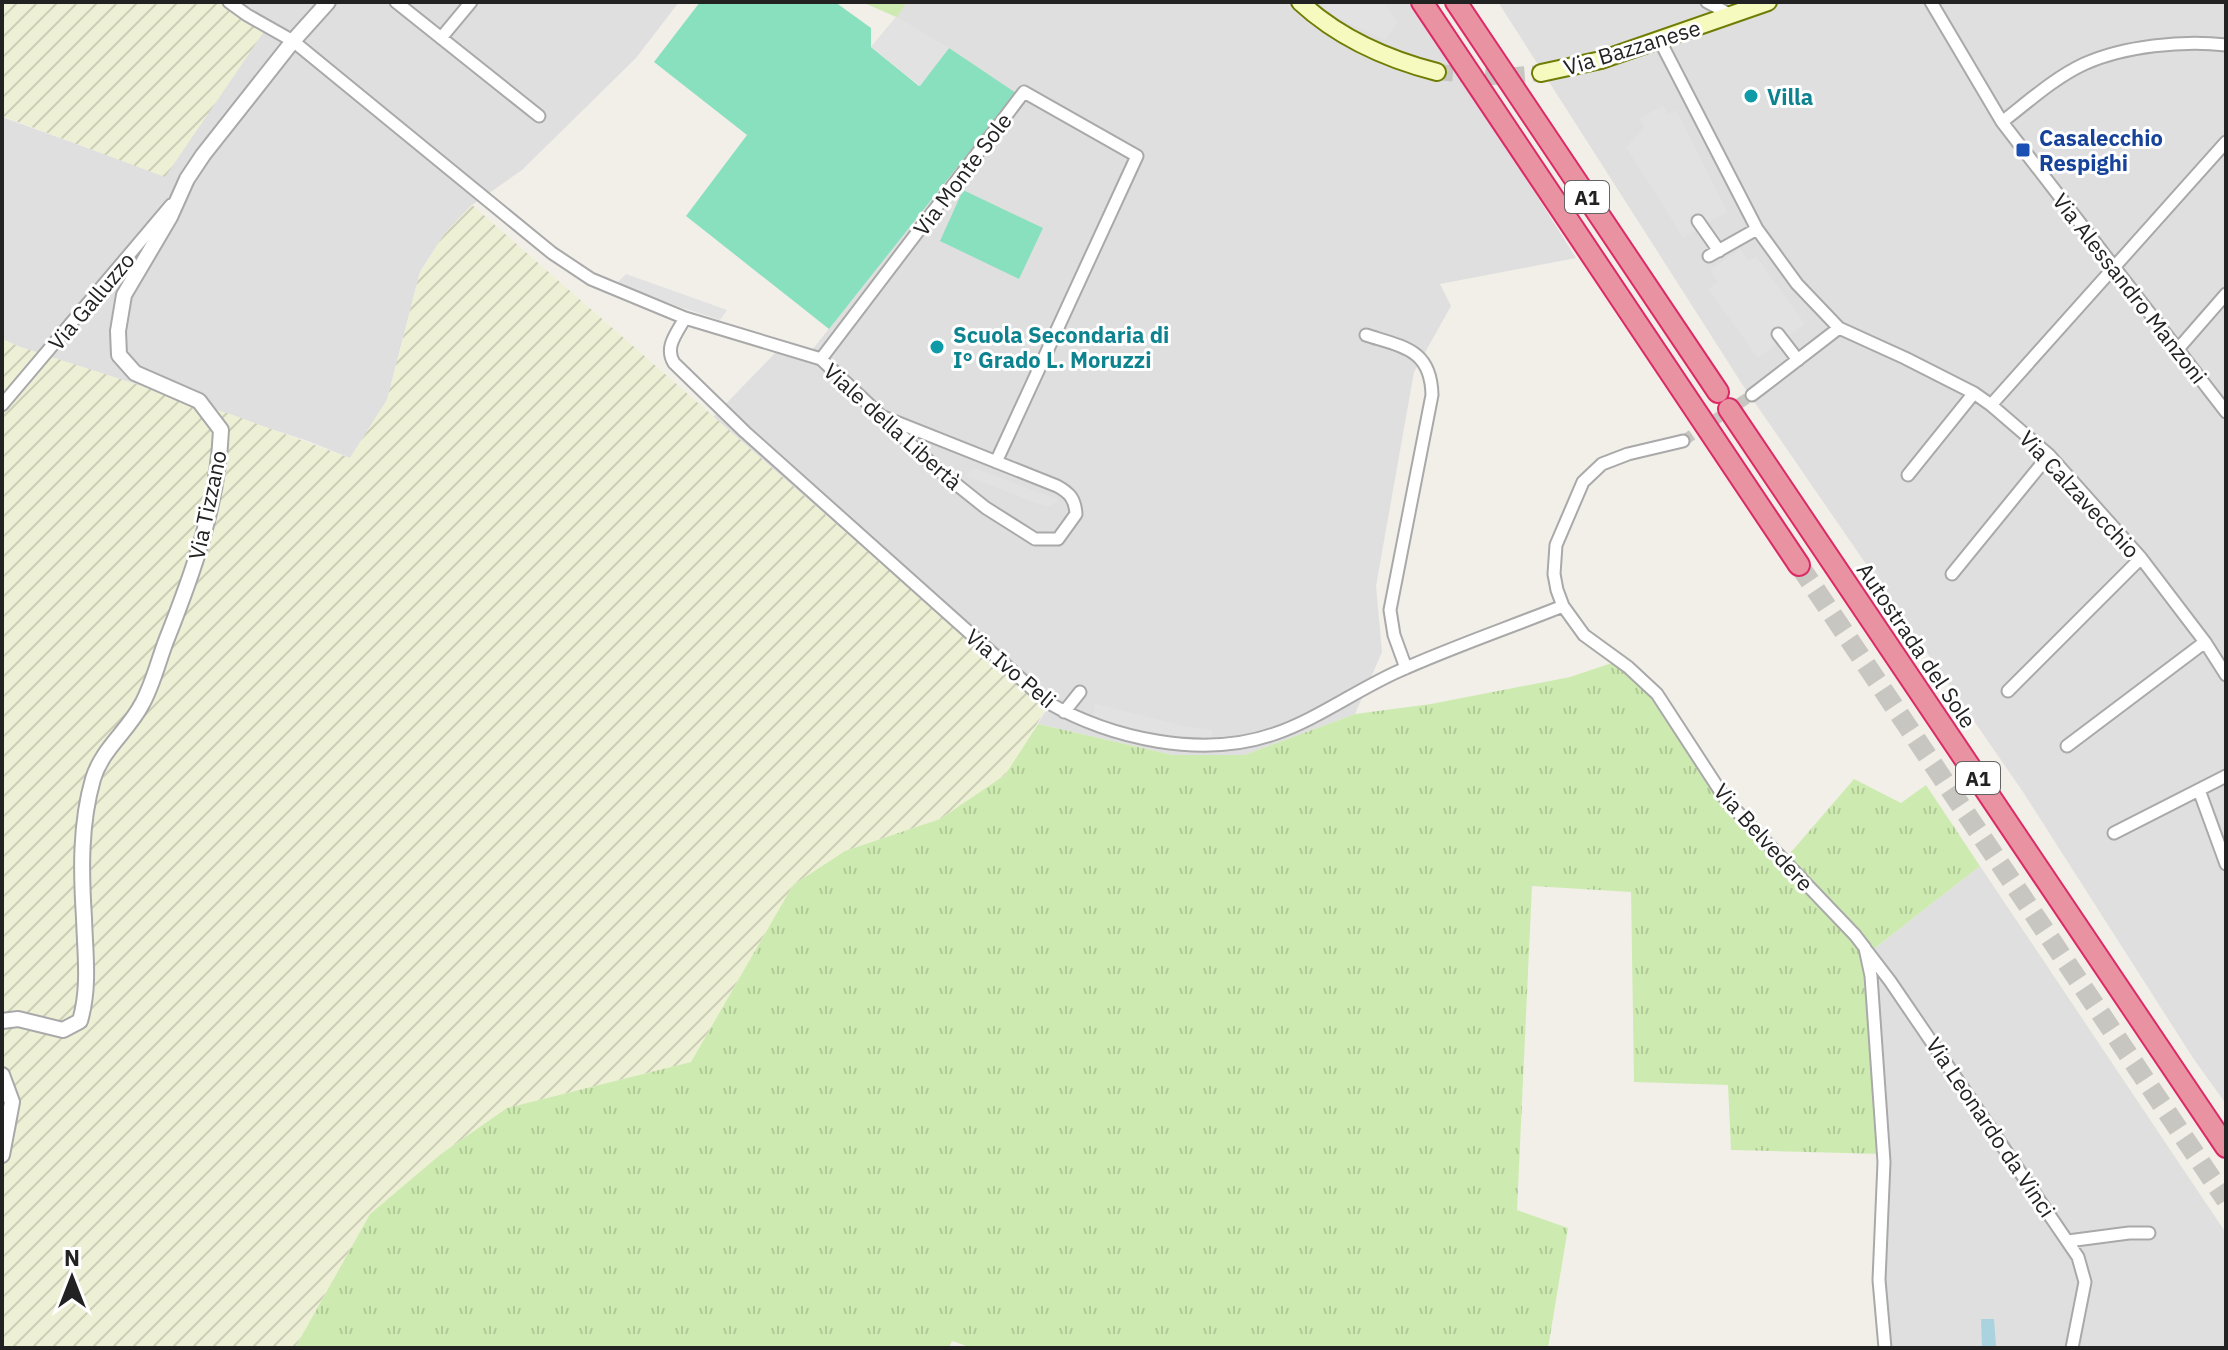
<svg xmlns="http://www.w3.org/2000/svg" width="2228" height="1350" font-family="'IBM Plex Sans',sans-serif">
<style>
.residential{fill:#e0dfdf}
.farmland{fill:url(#farmland-furrows)}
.grass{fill:url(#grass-tufts)}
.garden{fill:#cdebb0}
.pitch{fill:#88e0be}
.parking{fill:#e2e2e2}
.water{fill:#aad3df}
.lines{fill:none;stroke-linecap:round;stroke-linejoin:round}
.minor-tunnel{stroke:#c8c6c1;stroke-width:11;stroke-dasharray:11 5.5;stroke-linecap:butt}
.secondary-tunnel{stroke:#c8c6c1;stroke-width:16;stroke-dasharray:16 8;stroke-linecap:butt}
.motorway-tunnel{stroke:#c8c6c1;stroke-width:20;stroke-dasharray:20 10;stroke-linecap:butt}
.minor-casing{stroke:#a9a9a9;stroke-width:15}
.tertiary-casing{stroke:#a9a9a9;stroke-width:18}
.secondary-casing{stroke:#707d05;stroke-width:20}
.motorway-casing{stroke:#dc2a67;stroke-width:24}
.minor{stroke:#fff;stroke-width:11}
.tertiary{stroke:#fff;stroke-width:14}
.secondary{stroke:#f7fabf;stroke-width:16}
.motorway{stroke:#e892a2;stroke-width:20}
.culture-dot{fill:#0f9aa8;stroke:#fff;stroke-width:3}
.transit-dot{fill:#1a4fb4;stroke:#fff;stroke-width:3}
.labels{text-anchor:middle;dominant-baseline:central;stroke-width:6;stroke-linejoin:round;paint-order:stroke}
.shield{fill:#fff;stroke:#646464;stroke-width:2}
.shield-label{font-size:20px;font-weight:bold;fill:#222}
.street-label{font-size:22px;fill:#222;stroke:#fff}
.culture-label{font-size:22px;font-weight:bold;fill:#0d838f;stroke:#fff;text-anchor:start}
.transit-label{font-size:22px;font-weight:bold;fill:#164399;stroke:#fff;text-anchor:start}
</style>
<defs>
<pattern id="farmland-furrows" width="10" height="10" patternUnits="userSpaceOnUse" patternTransform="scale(2)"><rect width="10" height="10" fill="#eef0d5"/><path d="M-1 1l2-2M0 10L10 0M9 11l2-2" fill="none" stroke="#ccceb7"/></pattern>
<pattern id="grass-tufts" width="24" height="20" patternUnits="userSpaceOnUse" patternTransform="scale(2)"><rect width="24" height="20" fill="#cdebb0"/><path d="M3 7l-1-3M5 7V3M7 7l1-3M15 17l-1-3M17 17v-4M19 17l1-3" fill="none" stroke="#b0c997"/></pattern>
</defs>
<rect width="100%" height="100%" fill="#f2efe9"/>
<!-- residential -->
<path class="residential" d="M 236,2 L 679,2 L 636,58 L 522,170 L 472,205 L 445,233 L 420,272 L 387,400 L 350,458 L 308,441 L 20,347 L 2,339 L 2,117 L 165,176 Z
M 862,2 L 1411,2 L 1447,53 L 1576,258 L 1440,284 L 1451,306 L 1414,372 L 1376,586 L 1382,652 L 1355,714 L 1244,755 L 1173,755 L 1038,724 L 1050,703 L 914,592 L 713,417 L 781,347 L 808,355 L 1016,93 L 871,47 L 896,17 Z
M 1498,2 L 2226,2 L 2226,1104 L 2193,1058 L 2023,792 L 1744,387 Z
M 1980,866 L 2226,1233 L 2226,1348 L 1885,1348 L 1882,1154 L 1866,955 Z"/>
<!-- farmland -->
<path class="farmland" d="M 2,2 L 236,2 L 267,27 L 165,177 L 2,116 Z
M 472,205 L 914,592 L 1050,703 L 1005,775 L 940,819 L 845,851 L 793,885 L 691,1062 L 507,1108 L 441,1154 L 370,1214 L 295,1348 L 2,1348 L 2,1142 L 8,1124 L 2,1098 L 2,339 L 20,347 L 233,415 L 350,458 L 387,400 L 420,272 L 445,233 Z"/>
<!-- grass -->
<path class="grass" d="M 1618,661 L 1656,692 L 1724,804 L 1780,865 L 1854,779 L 1901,803 L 1926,785 L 1980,866 L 1866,955 L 1882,1154 L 1731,1150 L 1728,1085 L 1634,1082 L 1631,892 L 1532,886 L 1517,1210 L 1568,1228 L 1548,1348 L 972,1348 L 952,1341 L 949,1348 L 295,1348 L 370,1214 L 441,1154 L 507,1108 L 691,1062 L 793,885 L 845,851 L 940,819 L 1005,775 L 1038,724 L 1173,755 L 1244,755 L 1355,714 L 1431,704 L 1570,677 Z"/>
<!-- garden -->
<path class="garden" d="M 862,2 L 907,2 L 897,17 Z"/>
<!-- pitch -->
<path class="pitch" d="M 700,2 L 835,2 L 871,28 L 871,47 L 919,86 L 949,48 L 1016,93 L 829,329 L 686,216 L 747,135 L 654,62 Z
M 963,190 L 1043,228 L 1019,279 L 940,241 Z"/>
<!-- parking -->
<path class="parking" d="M 1319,2 L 1384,2 L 1398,23 L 1385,40 L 1337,18 Z
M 897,17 L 949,48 L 920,86 L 871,47 Z
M 1663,106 L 1668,114 L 1676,110 L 1727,212 L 1683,237 L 1626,147 L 1644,128 L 1640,118 Z
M 1740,249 L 1749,261 L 1756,256 L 1805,324 L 1758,358 L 1708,289 L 1718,282 L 1710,270 Z
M 626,274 L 727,310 L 720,320 L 680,307 L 617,283 Z
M 974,468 L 1059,500 L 1048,507 L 965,476 Z
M 1095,704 L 1183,726 L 1212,730 L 1212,738 L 1161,735 L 1092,718 Z"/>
<!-- water -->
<path class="water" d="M 1981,1319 L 1994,1319 L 1996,1346 L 1982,1348 Z"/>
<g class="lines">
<!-- minor-tunnel -->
<path class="minor-tunnel" d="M 1683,441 L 1752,395"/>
<!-- secondary-tunnel -->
<path class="secondary-tunnel" d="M 1437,72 L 1492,77 L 1541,73"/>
<!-- motorway-tunnel -->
<path class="motorway-tunnel" d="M 1799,565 L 2226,1200"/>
<defs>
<path id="minor" d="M 229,2 L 247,15 L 293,41 L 552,253 L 591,279 L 685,318 L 821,359 L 936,468 L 986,508 L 1035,539 L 1058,539 L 1076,514 C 1075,499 1070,493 1057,486 L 881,416
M 396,2 L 539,116
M 1707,2 L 1731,15
M 1931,2 L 2002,122 L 2226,412
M 441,38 L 471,2
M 1660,41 L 1757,229 L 1797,284 L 1839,328 L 1905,358 L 1974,393 L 1991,405 L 2049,455 L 2141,558 L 2205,642 L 2226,675
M 2002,122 C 2028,102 2054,78 2084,64 C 2124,46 2183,40 2226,45
M 1698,221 L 1719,251
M 1709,256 L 1757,229
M 685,318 C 677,333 664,347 674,363 L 745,432 L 1047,702 C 1112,739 1202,759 1274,734 C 1316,720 1358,689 1399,671 C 1452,647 1508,628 1563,606
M 1778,334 L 1798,360
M 1366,335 C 1403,347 1431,349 1432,395 L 1390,610 L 1394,635 L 1406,668
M 2178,349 L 2226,294
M 821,359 L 1024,92 L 1137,156 L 996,462
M 1752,395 L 1839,328
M 2,405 L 171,205
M 1991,405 L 2226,142
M 1683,441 L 1628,454 L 1602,464 L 1583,482 L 1556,545 L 1554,574 L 1557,590 L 1563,606 L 1584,635 L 1628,667 L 1657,694 L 1726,800 L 1855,935 L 1865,948 L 1871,976 L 1884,1162 L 1879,1280 L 1885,1348
M 1908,475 L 1974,393
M 1952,574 L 2049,455
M 2008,691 L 2141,558
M 1064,712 L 1080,692
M 2067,746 L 2205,642
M 2199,790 L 2226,864
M 2114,833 L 2226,776
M 1867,951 L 1890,981 L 2078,1257 L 2085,1282 L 2072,1348
M 2068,1241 L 2129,1233 L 2149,1233"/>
<path id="tertiary" d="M 2,1021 L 18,1019 L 63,1030 L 80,1021 C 90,987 85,953 84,918 C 81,872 80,824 93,779 C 102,749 128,731 142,704 C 153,684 158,662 166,641 C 193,573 218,504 221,430 L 199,401 L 135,373 L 119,355 L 118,331 L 124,295 L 170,217 L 187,179 L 203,155 L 293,41 L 328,2
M 2,1075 L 12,1102 L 2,1155"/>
<path id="secondary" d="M 1300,2 C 1339,38 1386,59 1437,72
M 1541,73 L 1601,60 L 1768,2"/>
<path id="motorway" d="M 1422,2 L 1799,565
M 1456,2 L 1718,392
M 1729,409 L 2226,1147"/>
</defs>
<!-- minor casing -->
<use href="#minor" class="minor-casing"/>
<!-- tertiary casing -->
<use href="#tertiary" class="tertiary-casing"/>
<!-- secondary casing -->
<use href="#secondary" class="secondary-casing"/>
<!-- motorway casing -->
<use href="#motorway" class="motorway-casing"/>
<!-- minor -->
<use href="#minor" class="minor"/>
<!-- tertiary -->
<use href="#tertiary" class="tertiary"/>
<!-- secondary -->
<use href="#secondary" class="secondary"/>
<!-- motorway -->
<use href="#motorway" class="motorway"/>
</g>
<!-- markers -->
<g class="culture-dot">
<circle cx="1751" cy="96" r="8"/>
<circle cx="937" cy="347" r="8"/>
</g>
<rect class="transit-dot" x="2015" y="142" width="16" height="16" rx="4"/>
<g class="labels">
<!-- shield labels -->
<g class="shield">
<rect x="1565" y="181" width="44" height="32" rx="6"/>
<rect x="1956" y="762" width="44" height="32" rx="6"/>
</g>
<g class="shield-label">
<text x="1587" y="197">A1</text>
<text x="1978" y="778">A1</text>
</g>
<!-- street labels -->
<g class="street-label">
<text transform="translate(1632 47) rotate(-17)">Via Bazzanese</text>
<text transform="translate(962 174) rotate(-53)">Via Monte Sole</text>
<text transform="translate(2130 288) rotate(52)">Via Alessandro Manzoni</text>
<text transform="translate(91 301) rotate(-50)">Via Galluzzo</text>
<text transform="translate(893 426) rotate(42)">Viale della Libertà</text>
<text transform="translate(2080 494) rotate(47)">Via Calzavecchio</text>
<text transform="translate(207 505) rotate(-78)">Via Tizzano</text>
<text transform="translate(1917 645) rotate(56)">Autostrada del Sole</text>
<text transform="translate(1011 668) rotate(40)">Via Ivo Peli</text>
<text transform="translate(1764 837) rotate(48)">Via Belvedere</text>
<text transform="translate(1991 1127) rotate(56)">Via Leonardo da Vinci</text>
</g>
<!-- culture labels -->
<g class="culture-label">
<text x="1767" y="96">Villa</text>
<text x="953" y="334">Scuola Secondaria di<tspan x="953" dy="25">I° Grado L. Moruzzi</tspan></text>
</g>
<!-- transit labels -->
<g class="transit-label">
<text x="2039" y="137">Casalecchio<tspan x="2039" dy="25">Respighi</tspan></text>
</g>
</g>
<!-- border -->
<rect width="2228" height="1350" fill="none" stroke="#222222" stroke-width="8"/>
<!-- north arrow -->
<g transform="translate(72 1278)" stroke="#ffffff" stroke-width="6" paint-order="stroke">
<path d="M0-6L14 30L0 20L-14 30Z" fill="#222222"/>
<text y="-12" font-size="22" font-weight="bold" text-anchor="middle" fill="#222222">N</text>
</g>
</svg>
